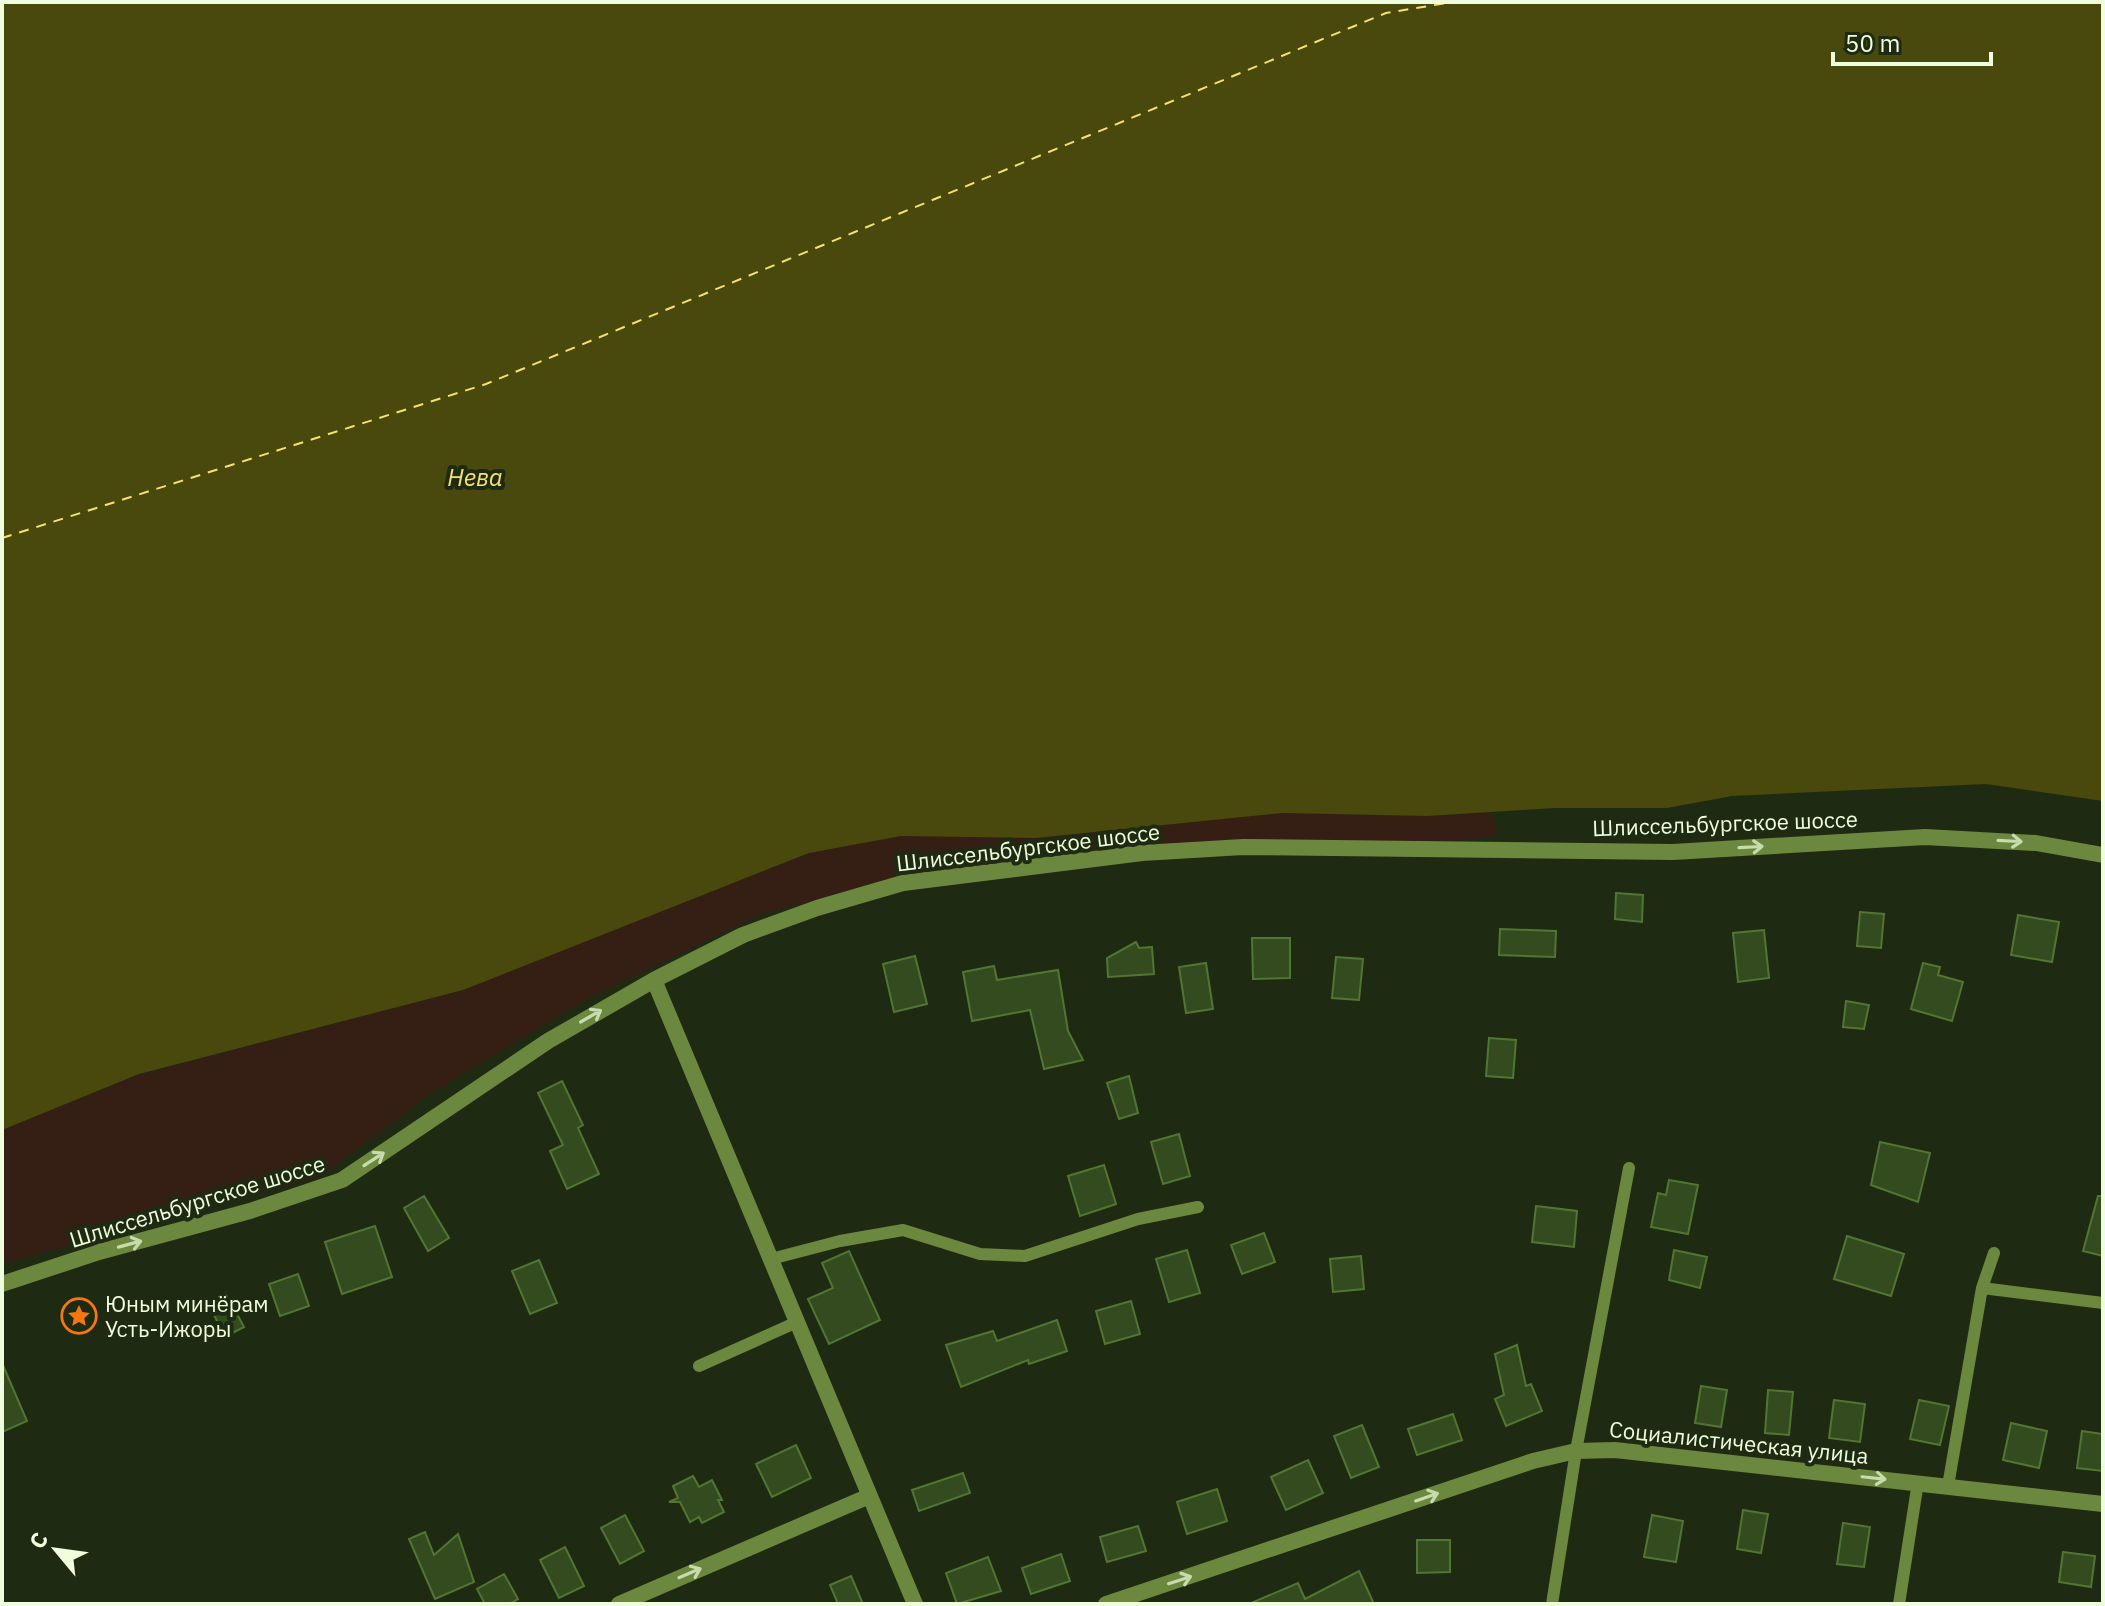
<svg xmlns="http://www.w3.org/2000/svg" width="2105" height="1606" font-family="'IBM Plex Sans',sans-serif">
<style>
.green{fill:#351f15}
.water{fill:#49480d}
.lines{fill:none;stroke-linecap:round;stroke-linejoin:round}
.ferry{stroke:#fae06e;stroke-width:2;stroke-dasharray:10 8;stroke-linecap:butt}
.building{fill:#334b1f;stroke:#517631;stroke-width:2}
.lane{stroke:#6c883f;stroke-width:12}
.street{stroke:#6c883f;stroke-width:16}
.oneway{stroke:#c8dbae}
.labels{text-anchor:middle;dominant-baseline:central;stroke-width:8;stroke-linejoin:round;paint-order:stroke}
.street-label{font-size:22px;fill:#effedd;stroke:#1e2b12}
.poi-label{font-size:22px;fill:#effedd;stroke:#1e2b12;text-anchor:start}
.water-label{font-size:24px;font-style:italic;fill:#fae06e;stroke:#1e2b12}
</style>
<rect width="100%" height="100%" fill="#1e2b12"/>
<!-- green -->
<path class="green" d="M 1283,813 L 1427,816 L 1490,813 L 1496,822 L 1497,836 L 1437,843 L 1042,852 L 766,912 L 587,999 L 430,1094 L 319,1178 L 2,1264 L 2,1130 L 139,1075 L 463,990 L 809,853 L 901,836 L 1036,838 Z"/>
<!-- water -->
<path class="water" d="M 2,2 L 2103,2 L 2103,801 L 1986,784 L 1732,796 L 1667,808 L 1554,808 L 1427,816 L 1283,813 L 1036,838 L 901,836 L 809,853 L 463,990 L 139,1074 L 2,1130 Z"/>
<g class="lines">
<!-- ferry -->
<path class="ferry" d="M 2,538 L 486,384 L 1386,13 L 1453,2"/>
</g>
<!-- building -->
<path class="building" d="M 1616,893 L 1643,895 L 1642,922 L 1615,919 Z
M 1860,912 L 1884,914 L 1881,948 L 1857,946 Z
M 2018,915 L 2059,922 L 2052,962 L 2011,955 Z
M 1500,929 L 1556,931 L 1555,957 L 1499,955 Z
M 1764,930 L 1769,978 L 1738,982 L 1733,933 Z
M 1252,938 L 1290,938 L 1290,978 L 1253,979 Z
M 1136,942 L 1139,948 L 1152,947 L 1154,974 L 1108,977 L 1107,958 Z
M 915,956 L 927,1004 L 894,1012 L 883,964 Z
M 1336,957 L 1363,959 L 1359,1000 L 1332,998 Z
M 1206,963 L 1213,1009 L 1186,1013 L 1179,967 Z
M 1923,963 L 1940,967 L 1938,975 L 1963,982 L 1952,1021 L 1911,1009 Z
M 994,966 L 997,980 L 1058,970 L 1068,1031 L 1083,1060 L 1044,1069 L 1030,1010 L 972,1021 L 963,972 Z
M 1846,1001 L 1869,1005 L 1864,1029 L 1843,1027 Z
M 1489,1038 L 1516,1040 L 1513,1078 L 1486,1076 Z
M 1129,1076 L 1138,1113 L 1119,1119 L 1107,1083 Z
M 562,1081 L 583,1125 L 578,1128 L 599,1174 L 567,1189 L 550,1151 L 563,1145 L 538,1093 Z
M 1179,1134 L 1190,1176 L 1163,1184 L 1151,1142 Z
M 1880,1142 L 1930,1153 L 1918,1202 L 1871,1185 Z
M 1104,1165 L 1116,1204 L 1080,1216 L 1068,1176 Z
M 1669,1180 L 1698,1185 L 1688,1234 L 1651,1227 L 1658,1193 L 1666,1195 Z
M 424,1196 L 449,1238 L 428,1251 L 404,1208 Z
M 2098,1196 L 2103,1196 L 2103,1256 L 2083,1251 Z
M 1536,1206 L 1577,1211 L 1574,1247 L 1532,1242 Z
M 375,1226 L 392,1277 L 342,1294 L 325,1242 Z
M 1264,1233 L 1275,1262 L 1242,1274 L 1231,1245 Z
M 1847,1236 L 1904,1254 L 1891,1296 L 1834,1279 Z
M 1187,1250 L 1200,1293 L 1169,1302 L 1156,1259 Z
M 1674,1250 L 1707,1257 L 1700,1288 L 1669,1280 Z
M 849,1251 L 880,1320 L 829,1344 L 808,1299 L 833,1288 L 822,1263 Z
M 1361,1256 L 1364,1289 L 1333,1292 L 1330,1259 Z
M 539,1260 L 557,1303 L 530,1314 L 512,1271 Z
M 298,1274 L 309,1306 L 280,1316 L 269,1284 Z
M 226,1293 L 244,1327 L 225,1337 L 208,1303 Z
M 1131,1301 L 1140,1334 L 1105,1344 L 1096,1311 Z
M 1057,1320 L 1067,1351 L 1029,1364 L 1028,1360 L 961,1387 L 946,1345 L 993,1331 L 997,1341 Z
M 1517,1345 L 1526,1386 L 1531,1384 L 1542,1411 L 1506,1426 L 1495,1399 L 1504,1395 L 1495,1354 Z
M 2,1363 L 27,1421 L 2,1432 Z
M 1701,1386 L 1727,1390 L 1721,1427 L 1695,1423 Z
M 1768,1390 L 1793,1392 L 1789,1435 L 1765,1433 Z
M 1834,1400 L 1865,1404 L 1860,1442 L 1829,1438 Z
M 1919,1400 L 1949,1406 L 1940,1445 L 1910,1439 Z
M 1453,1414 L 1462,1440 L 1417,1455 L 1408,1429 Z
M 2011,1423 L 2047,1431 L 2039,1468 L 2003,1460 Z
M 1362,1425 L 1379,1467 L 1351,1478 L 1334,1436 Z
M 2082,1431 L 2103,1434 L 2103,1471 L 2077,1468 Z
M 796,1445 L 811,1478 L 772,1497 L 756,1464 Z
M 1308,1460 L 1323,1493 L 1286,1510 L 1271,1477 Z
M 963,1473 L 970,1493 L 919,1511 L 912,1490 Z
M 693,1476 L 699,1487 L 712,1480 L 722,1500 L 718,1500 L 724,1512 L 702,1523 L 699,1517 L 690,1522 L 680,1502 L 669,1502 L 678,1498 L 673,1486 Z
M 1217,1489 L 1227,1521 L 1187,1534 L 1177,1502 Z
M 1743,1510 L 1768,1514 L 1761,1553 L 1737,1549 Z
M 625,1515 L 644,1551 L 620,1564 L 601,1528 Z
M 1652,1515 L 1683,1521 L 1676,1562 L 1644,1557 Z
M 1843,1523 L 1870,1527 L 1864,1567 L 1837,1564 Z
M 1138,1526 L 1146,1551 L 1107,1562 L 1100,1537 Z
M 425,1532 L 434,1555 L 458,1534 L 474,1582 L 435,1599 L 409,1539 Z
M 1417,1540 L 1450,1540 L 1450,1572 L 1417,1573 Z
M 565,1547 L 584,1586 L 559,1598 L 540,1560 Z
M 2063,1552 L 2095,1556 L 2091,1587 L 2059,1582 Z
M 1061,1554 L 1070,1581 L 1031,1594 L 1022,1568 Z
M 988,1557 L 1001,1591 L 957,1604 L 946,1573 Z
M 1359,1571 L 1374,1604 L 1249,1604 L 1298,1583 L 1305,1599 Z
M 504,1574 L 518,1599 L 509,1604 L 485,1604 L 477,1589 Z
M 851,1576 L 863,1604 L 838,1604 L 830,1585 Z"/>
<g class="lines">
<!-- lane -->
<path class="lane" d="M 771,1259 L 840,1241 L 903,1230 L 980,1254 L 1025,1256 L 1138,1219 L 1198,1207
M 1982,1288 L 2103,1303
M 699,1366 L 797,1322
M 1948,1486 L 1982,1288 L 1994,1253
M 1552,1604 L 1576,1451 L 1629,1168
M 1899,1604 L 1918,1482"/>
<!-- street -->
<path class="street" d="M 654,980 L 915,1604
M 2,1284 L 99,1252 L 250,1211 L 342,1180 L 548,1041 L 654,980 L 743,935 L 817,908 L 903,883 L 1142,853 L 1243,847 L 1673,852 L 1925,837 L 2036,843 L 2103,855
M 619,1604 L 867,1497
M 1106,1604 L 1533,1461 L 1576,1451 L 1615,1450 L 2103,1504"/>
</g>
<!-- one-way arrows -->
<defs><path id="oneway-shaft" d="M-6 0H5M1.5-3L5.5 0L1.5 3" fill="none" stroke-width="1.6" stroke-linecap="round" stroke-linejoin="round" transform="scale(2)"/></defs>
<g class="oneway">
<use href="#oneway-shaft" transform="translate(2010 841) rotate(3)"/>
<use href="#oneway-shaft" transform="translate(1751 847) rotate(-3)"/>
<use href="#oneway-shaft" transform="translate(591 1016) rotate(-30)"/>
<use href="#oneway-shaft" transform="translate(374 1159) rotate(-33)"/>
<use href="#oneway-shaft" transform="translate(130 1244) rotate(-15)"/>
<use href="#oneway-shaft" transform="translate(1874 1478) rotate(6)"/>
<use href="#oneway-shaft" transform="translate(1427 1497) rotate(-19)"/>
<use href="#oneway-shaft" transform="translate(690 1573) rotate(-23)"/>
<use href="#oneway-shaft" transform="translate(1180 1580) rotate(-18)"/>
</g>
<!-- icons -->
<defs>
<symbol id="sight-ring" viewBox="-11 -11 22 22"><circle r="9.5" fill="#1e2b12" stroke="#f7770f" stroke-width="1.5"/><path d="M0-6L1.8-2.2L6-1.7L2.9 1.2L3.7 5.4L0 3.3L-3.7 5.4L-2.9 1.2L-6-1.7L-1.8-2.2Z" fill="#f7770f"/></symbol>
</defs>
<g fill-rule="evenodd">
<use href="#sight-ring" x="59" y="1296" width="40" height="40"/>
</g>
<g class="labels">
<!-- street labels -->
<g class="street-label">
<text transform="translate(1725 823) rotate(-2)">Шлиссельбургское шоссе</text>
<text transform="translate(1028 847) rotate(-7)">Шлиссельбургское шоссе</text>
<text transform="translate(197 1201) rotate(-17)">Шлиссельбургское шоссе</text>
<text transform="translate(1739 1442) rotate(6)">Социалистическая улица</text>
</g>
<!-- poi labels -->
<g class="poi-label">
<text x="105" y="1303">Юным минёрам<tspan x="105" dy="25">Усть-Ижоры</tspan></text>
</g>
<!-- water labels -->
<g class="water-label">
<text x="475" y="477">Нева</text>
</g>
</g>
<!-- border -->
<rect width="2105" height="1606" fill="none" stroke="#effedd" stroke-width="8"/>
<!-- north arrow -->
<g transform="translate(56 1550) rotate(299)" stroke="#1e2b12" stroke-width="6" paint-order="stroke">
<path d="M0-6L14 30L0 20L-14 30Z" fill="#effedd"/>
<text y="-12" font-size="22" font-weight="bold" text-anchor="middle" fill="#effedd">С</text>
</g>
<!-- scale -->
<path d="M1833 52v12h158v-12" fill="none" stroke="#effedd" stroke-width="4"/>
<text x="1845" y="52" font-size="24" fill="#effedd" stroke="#1e2b12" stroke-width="6" paint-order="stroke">50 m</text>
</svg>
